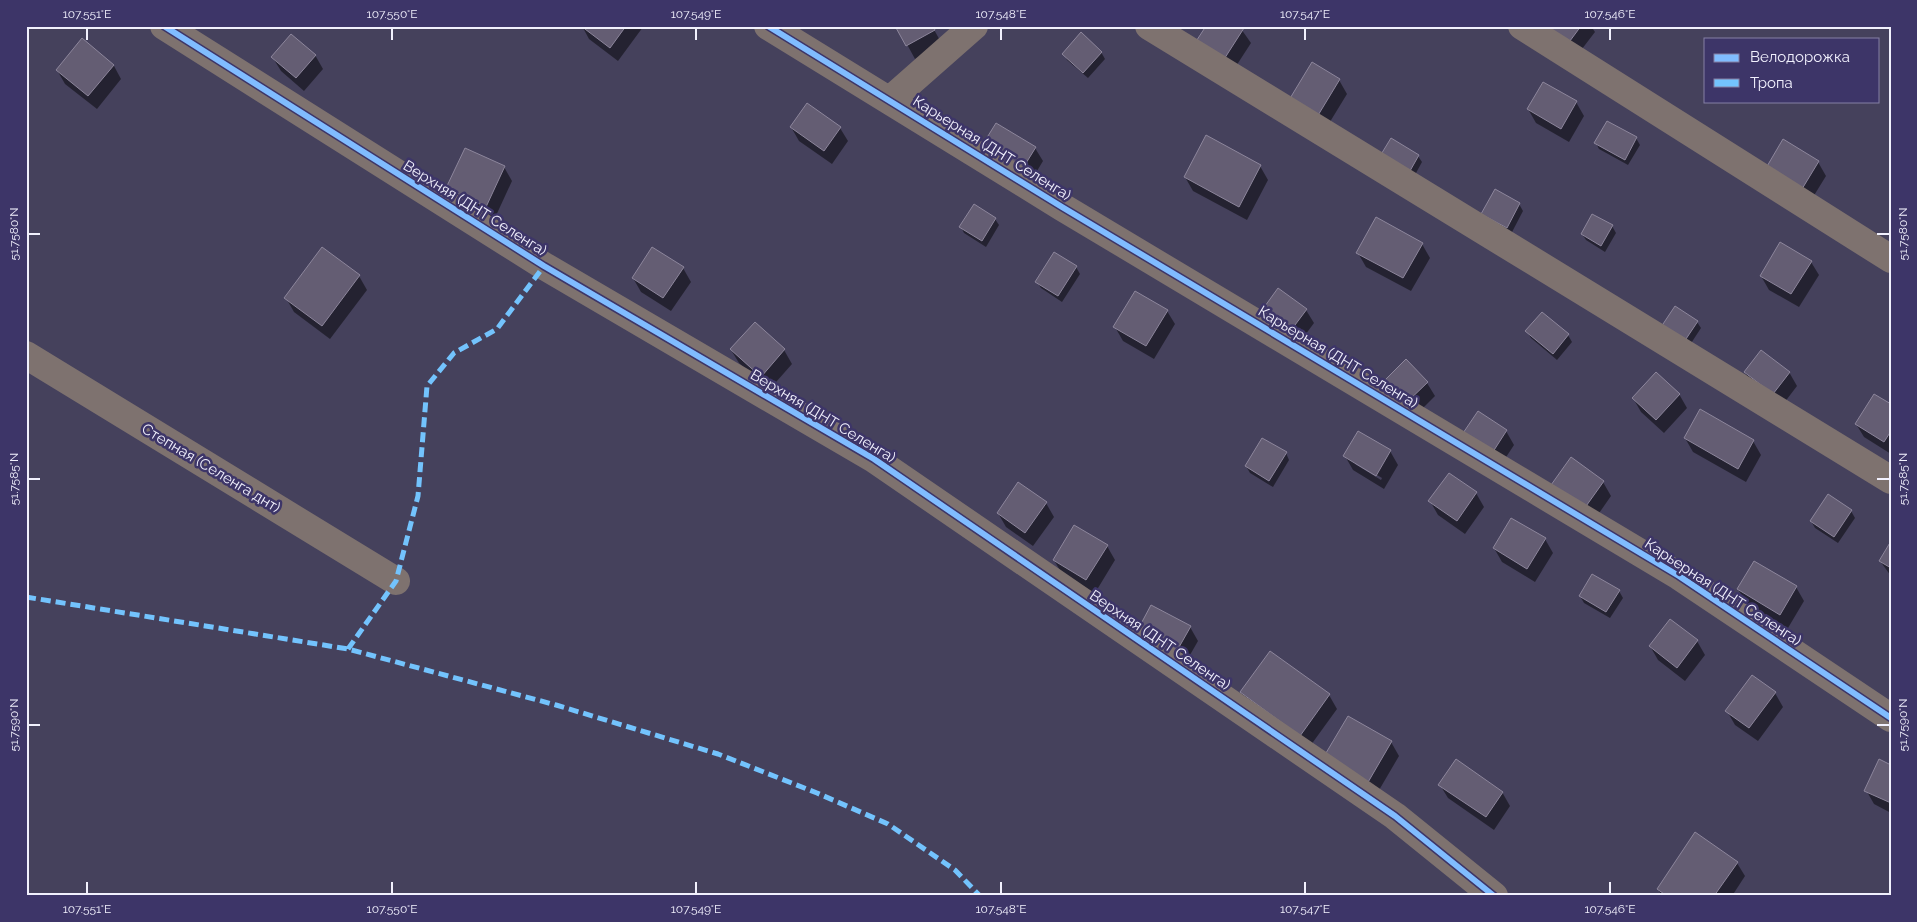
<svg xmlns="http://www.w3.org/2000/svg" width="1917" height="922" font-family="Raleway,sans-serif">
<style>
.shadow{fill:#0007;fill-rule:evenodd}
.building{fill:#645d73;stroke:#8d869c}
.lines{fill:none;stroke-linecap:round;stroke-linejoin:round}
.minor{stroke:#7e726f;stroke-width:28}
.quiet{stroke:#73c3fd;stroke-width:5;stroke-dasharray:10 5;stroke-linecap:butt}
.cycleway-casing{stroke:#3d3568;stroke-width:9}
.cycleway{stroke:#80bcff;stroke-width:6}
.ticks{fill:none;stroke:#f1f0fd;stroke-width:2}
.labels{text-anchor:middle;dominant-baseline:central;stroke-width:5;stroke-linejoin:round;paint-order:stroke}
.street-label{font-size:15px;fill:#f1f0fd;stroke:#3d3568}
.neatline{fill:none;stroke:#f1f0fd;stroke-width:2}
.ticks-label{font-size:12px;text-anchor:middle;fill:#f1f0fd}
</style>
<rect width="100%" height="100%" fill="#45415c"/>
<!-- shadow -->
<path class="shadow" d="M 582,26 L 643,26 L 643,27 L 618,61 L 589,39 Z
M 897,26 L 932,26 L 942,44 L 915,59 Z
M 1207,26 L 1239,26 L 1251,43 L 1229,77 Z
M 1534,26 L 1591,26 L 1595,32 L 1572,62 Z
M 82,40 L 114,66 L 121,79 L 97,109 L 65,84 L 57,70 Z
M 1101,52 L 1105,59 L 1088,78 L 1067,60 L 1064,54 Z
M 315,55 L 323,69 L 304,91 L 281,71 L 273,58 Z
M 1339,80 L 1347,94 L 1325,130 L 1298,113 Z
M 1544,83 L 1576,102 L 1584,116 L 1569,142 L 1536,123 L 1528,109 Z
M 791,127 L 840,128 L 848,141 L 832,164 L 799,141 Z
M 1636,138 L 1640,145 L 1628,165 L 1599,149 L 1596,143 Z
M 1035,148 L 1043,161 L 1031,181 L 992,158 Z
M 1418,156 L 1422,162 L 1410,184 L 1382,168 Z
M 1818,162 L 1826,176 L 1810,202 L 1775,182 Z
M 1260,166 L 1268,180 L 1247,220 L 1193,191 L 1185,177 Z
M 504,167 L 512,181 L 494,220 L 455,202 L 448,188 Z
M 1495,191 L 1519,204 L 1523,211 L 1511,234 L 1486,221 Z
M 1593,215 L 1612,226 L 1616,233 L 1605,252 L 1586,240 L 1582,234 Z
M 995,219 L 999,225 L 986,247 L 964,233 L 961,227 Z
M 1422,244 L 1430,258 L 1411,291 L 1366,267 L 1358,253 Z
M 322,249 L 359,276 L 367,290 L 330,339 L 294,312 L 286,298 Z
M 1811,262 L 1819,275 L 1799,307 L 1769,290 L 1761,276 Z
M 1076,267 L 1080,274 L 1062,302 L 1041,288 L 1037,282 Z
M 683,268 L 691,282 L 671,311 L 641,292 L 633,278 Z
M 1306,310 L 1314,323 L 1297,346 L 1270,326 Z
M 1167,311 L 1175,324 L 1154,359 L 1123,341 L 1115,327 Z
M 1542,313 L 1568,335 L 1572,342 L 1557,360 L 1531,338 L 1527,331 Z
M 1697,322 L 1701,328 L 1684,354 L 1662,340 Z
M 755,324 L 784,350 L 792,364 L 769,390 L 739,363 L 731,350 Z
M 1789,372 L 1797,386 L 1781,407 L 1753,386 L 1745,373 Z
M 1427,383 L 1435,396 L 1412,419 L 1383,384 Z
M 1679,394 L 1687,408 L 1664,433 L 1641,412 L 1633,398 Z
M 1891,406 L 1891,454 L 1864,437 L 1856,424 Z
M 1506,431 L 1514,445 L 1497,471 L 1469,453 Z
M 1685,438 L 1753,441 L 1761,455 L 1746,482 L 1693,452 Z
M 1390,451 L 1398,465 L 1384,489 L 1353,470 L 1345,456 ZM 1355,462 L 1382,478 L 1381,480 L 1355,464 Z
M 1286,453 L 1289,460 L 1273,487 L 1250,473 L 1246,466 Z
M 1571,459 L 1603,482 L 1611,496 L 1588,529 Z
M 1476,493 L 1484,507 L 1465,534 L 1438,515 L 1430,501 Z
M 1046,503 L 1054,517 L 1033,546 L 1006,527 L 998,513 Z
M 1851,511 L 1855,518 L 1838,543 L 1815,528 L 1811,521 Z
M 1545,539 L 1553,553 L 1535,582 L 1502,562 L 1494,548 Z
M 1891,543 L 1891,576 L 1880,561 Z
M 1107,546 L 1115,560 L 1095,593 L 1062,574 L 1054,560 Z
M 1754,563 L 1796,587 L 1804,601 L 1788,628 L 1746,603 L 1738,589 Z
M 1619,591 L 1623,598 L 1610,618 L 1584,603 L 1580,596 Z
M 1670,621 L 1697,641 L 1705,655 L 1685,681 L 1658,660 L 1650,646 Z
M 1190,627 L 1198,641 L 1182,669 L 1144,649 Z
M 1241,692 L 1329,695 L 1337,709 L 1308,749 L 1249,706 Z
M 1775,693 L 1783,707 L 1758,741 L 1735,725 L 1727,711 Z
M 1391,742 L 1399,756 L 1375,797 L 1332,771 Z
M 1891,766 L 1891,813 L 1874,804 L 1866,790 Z
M 1440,785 L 1502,792 L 1510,806 L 1494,830 L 1448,798 Z
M 1737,863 L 1745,876 L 1732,896 L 1662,896 L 1658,889 Z"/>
<!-- building -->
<path class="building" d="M 581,26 L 626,26 L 610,48 Z
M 895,26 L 933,26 L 935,30 L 906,46 Z
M 1206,26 L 1244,28 L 1221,64 L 1193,46 Z
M 1533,26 L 1581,26 L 1564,49 Z
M 1081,32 L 1102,52 L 1083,73 L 1062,54 Z
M 291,34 L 316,55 L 296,78 L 271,57 Z
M 82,38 L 114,65 L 88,96 L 56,70 Z
M 1312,62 L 1340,79 L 1317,117 L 1289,100 Z
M 1543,82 L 1577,101 L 1561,129 L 1527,109 Z
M 807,103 L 841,127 L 824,151 L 790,127 Z
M 1607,121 L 1637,137 L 1625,160 L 1594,143 Z
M 996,123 L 1036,147 L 1023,168 L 983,144 Z
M 1206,135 L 1261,165 L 1239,207 L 1184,177 Z
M 1391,138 L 1419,155 L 1406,178 L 1377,161 Z
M 1783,139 L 1819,161 L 1802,189 L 1766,168 Z
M 465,148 L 505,166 L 486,207 L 446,188 Z
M 1495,189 L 1520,203 L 1507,228 L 1481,214 Z
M 974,204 L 996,218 L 982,241 L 959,227 Z
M 1592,214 L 1613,225 L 1601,246 L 1581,234 Z
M 1376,217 L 1423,243 L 1403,278 L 1356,253 Z
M 1780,242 L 1812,261 L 1791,294 L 1760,276 Z
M 322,247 L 360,275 L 322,326 L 284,298 Z
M 652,247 L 684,267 L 663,298 L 632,278 Z
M 1054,252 L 1077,266 L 1058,296 L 1035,282 Z
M 1278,288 L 1307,309 L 1289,333 L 1260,313 Z
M 1135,291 L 1168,310 L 1146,346 L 1113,327 Z
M 1675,306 L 1698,321 L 1680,348 L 1657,333 Z
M 1542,312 L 1569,334 L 1553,354 L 1525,331 Z
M 755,322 L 785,349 L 761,377 L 730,349 Z
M 1761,350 L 1790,372 L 1773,394 L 1744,372 Z
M 1406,359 L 1428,382 L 1403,406 L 1381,384 Z
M 1656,372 L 1680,394 L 1656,420 L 1632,398 Z
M 1874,394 L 1891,404 L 1891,431 L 1884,442 L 1855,424 Z
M 1700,409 L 1754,440 L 1738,469 L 1684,438 Z
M 1478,411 L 1507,430 L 1489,458 L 1459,439 Z
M 1358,431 L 1391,450 L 1376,476 L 1343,456 Z
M 1262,438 L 1287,452 L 1269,481 L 1245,466 Z
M 1571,457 L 1604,481 L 1579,516 L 1546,492 Z
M 1449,473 L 1477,492 L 1457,521 L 1428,501 Z
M 1018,482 L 1047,502 L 1025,533 L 997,513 Z
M 1828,494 L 1852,510 L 1834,537 L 1810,521 Z
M 1511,518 L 1546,538 L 1527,569 L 1493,548 Z
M 1074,525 L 1108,545 L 1086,580 L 1053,560 Z
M 1891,541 L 1891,568 L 1879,561 Z
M 1754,561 L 1797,586 L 1780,615 L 1737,589 Z
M 1592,574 L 1620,590 L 1606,612 L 1579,596 Z
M 1151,605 L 1191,626 L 1174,656 L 1135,635 Z
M 1670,619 L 1698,640 L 1677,668 L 1649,646 Z
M 1270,651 L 1330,694 L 1300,736 L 1240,692 Z
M 1752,675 L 1776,692 L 1749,728 L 1725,711 Z
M 1348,716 L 1392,741 L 1367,784 L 1323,758 Z
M 1456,759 L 1503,792 L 1486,817 L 1438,785 Z
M 1879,759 L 1891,765 L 1891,803 L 1864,791 Z
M 1695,832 L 1738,862 L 1714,896 L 1667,896 L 1657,889 Z"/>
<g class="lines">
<!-- minor -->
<path class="minor" d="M 164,26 L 544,266 L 874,459 L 1395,816 L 1494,896
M 768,26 L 1062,207 L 1679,576 L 1891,718
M 1149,26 L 1891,480
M 1522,26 L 1891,259
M 890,100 L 974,26
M 26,355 L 396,581"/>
<!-- quiet -->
<path class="quiet" d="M 26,597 L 348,649 L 556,705 L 718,754 L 817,793 L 888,824 L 955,870 L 980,896
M 348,649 L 396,581 L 418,496 L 427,386 L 454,353 L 497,329 L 544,266"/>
<defs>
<path id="cycleway" d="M 164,26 L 544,266 L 874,459 L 1395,816 L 1494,896
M 768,26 L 1062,207 L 1679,576 L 1891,718"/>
</defs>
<!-- cycleway casing -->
<use href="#cycleway" class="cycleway-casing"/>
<!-- cycleway -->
<use href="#cycleway" class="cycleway"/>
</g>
<!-- ticks -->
<path class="ticks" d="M 87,28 L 87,40M 392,28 L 392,40M 696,28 L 696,40M 1001,28 L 1001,40M 1305,28 L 1305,40M 1610,28 L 1610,40M 28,234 L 40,234M 1877,234 L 1890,234M 28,479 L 40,479M 1877,479 L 1890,479M 28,725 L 40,725M 1877,725 L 1890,725M 87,882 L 87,894M 392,882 L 392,894M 696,882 L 696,894M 1001,882 L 1001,894M 1305,882 L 1305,894M 1610,882 L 1610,894"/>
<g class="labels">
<!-- street labels -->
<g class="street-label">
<text transform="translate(992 148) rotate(32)">Карьерная (ДНТ Селенга)</text>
<text transform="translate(475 208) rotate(32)">Верхняя (ДНТ Селенга)</text>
<text transform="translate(1338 357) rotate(31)">Карьерная (ДНТ Селенга)</text>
<text transform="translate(823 416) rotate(31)">Верхняя (ДНТ Селенга)</text>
<text transform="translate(211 468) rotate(31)">Степная (Селенга днт)</text>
<text transform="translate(1723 592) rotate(33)">Карьерная (ДНТ Селенга)</text>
<text transform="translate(1160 640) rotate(34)">Верхняя (ДНТ Селенга)</text>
</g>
</g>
<!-- border -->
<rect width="1917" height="922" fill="none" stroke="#3d3568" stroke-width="55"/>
<!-- legend -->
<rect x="1704" y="38" width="175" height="65" fill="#3d3568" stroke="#8580a4"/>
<rect x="1714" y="54" width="25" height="8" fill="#80bcff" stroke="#8580a4"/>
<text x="1750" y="62" font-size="15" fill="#f1f0fd">Велодорожка</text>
<rect x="1714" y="79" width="25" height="8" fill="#73c3fd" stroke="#8580a4"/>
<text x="1750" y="88" font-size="15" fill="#f1f0fd">Тропа</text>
<rect x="28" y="28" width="1862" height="866" class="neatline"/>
<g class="ticks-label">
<text x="87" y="18">107.551°E</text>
<text x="392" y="18">107.550°E</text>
<text x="696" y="18">107.549°E</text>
<text x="1001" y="18">107.548°E</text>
<text x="1305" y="18">107.547°E</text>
<text x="1610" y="18">107.546°E</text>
<text transform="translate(1903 234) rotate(-90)" y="4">51.7580°N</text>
<text transform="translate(14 234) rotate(-90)" y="4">51.7580°N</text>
<text transform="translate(1903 479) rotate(-90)" y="4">51.7585°N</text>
<text transform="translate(14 479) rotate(-90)" y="4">51.7585°N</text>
<text transform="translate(1903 725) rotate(-90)" y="4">51.7590°N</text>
<text transform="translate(14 725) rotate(-90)" y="4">51.7590°N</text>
<text x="87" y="913">107.551°E</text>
<text x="392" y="913">107.550°E</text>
<text x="696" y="913">107.549°E</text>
<text x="1001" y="913">107.548°E</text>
<text x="1305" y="913">107.547°E</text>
<text x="1610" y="913">107.546°E</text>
</g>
</svg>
